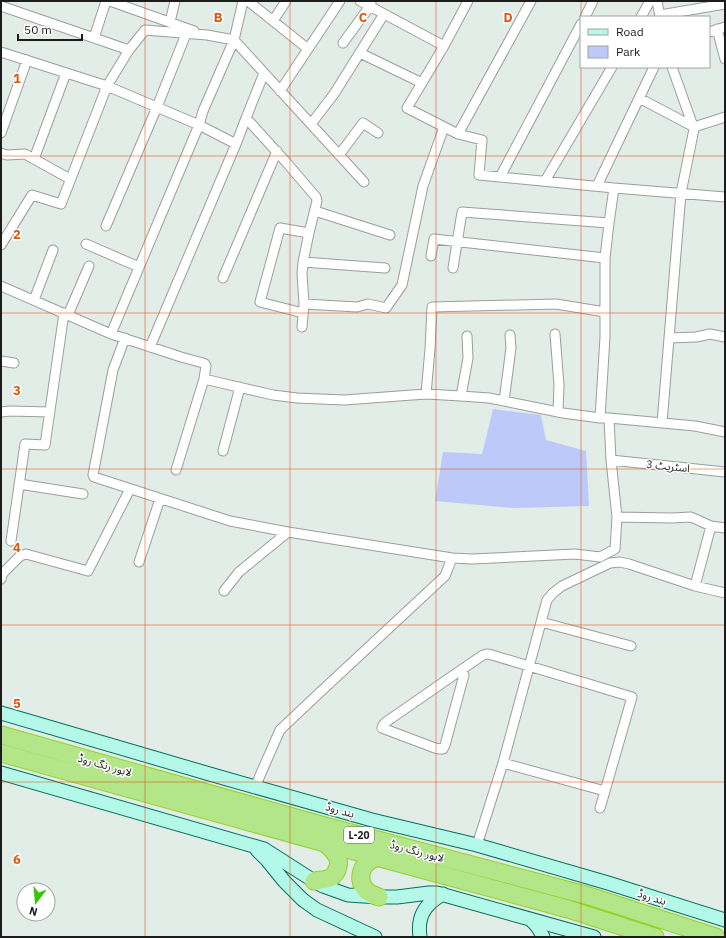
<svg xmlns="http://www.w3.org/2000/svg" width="726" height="938" font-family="'IBM Plex Sans','Noto Sans Arabic',sans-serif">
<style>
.park{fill:#bdc9f8}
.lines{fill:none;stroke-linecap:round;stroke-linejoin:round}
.minor-casing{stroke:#9d9d9d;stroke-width:11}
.secondary-casing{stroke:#06705e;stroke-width:15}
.motorway-casing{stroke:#92d425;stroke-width:19}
.minor{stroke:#fff;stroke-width:9}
.secondary{stroke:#b4f8e9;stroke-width:13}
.motorway{stroke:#b3e589;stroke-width:17}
.grid{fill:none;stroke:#de560d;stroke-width:1;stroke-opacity:0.55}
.labels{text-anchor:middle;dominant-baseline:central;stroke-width:3;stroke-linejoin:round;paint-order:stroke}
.shield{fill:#fff;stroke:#606060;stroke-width:1}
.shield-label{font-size:10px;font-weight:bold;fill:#1c1c1c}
.street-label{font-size:11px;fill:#1c1c1c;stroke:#fff}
.grid-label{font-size:13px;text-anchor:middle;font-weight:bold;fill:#de560d;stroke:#fff;stroke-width:3;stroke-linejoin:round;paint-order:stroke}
</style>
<rect width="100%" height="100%" fill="#e1ede6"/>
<!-- park -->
<path class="park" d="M 493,409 L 541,415 L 546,440 L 586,451 L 589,506 L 514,508 L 435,501 L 443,452 L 482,454 Z"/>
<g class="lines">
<defs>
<path id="minor" d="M 110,1 L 194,31
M 248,1 L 308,49
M 360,1 L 444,46
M 531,1 L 458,134 L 482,140 L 479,175 L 614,188
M 657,1 L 660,17
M 1,6 L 129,50 L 145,30 L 207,35 L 234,40 L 364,182
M 660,15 L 725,4
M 585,17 L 593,1
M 641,17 L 650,1
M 273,21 L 286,1
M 170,22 L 175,1
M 717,29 L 725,59
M 709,32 L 725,27
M 94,38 L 106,1
M 343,43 L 370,6 L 371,2
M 1,52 L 107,86 L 199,125 L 236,144 L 246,118 L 286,162 L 316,197 L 317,201 L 309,233 L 303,262 L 302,274 L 304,304 L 302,327
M 360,53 L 422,83
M 280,91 L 340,1
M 639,98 L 694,127 L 725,117
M 246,118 L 264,73
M 311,124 L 334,94 L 384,14
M 1,133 L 27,60
M 458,134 L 407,108 L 444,46 L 468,1
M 1,153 L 7,155 L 25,154 L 70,179
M 339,155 L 363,123 L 378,133
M 34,159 L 66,73
M 500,177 L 581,24
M 545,181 L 612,67
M 597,186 L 654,67
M 315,211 L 390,235
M 106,226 L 157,107 L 186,34
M 86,244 L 139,267
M 1,245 L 32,195 L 61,204 L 107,86 L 129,50
M 431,256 L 434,239 L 605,258
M 303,262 L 385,268
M 453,268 L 462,212 L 609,223
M 223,278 L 277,151
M 1,286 L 111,334 L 181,357 L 203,363 L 205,364 L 206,366 L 204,379 L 273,395 L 297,398 L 344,400 L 426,394 L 461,396 L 489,398 L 563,413 L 600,418
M 34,300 L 53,250
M 304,304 L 357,307 L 368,304 L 386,308 L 402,285 L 423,186 L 444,127
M 303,313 L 260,302 L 280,228 L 309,233
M 68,315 L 89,266
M 111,334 L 199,125 L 203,111 L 234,40 L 243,1
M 555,334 L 559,385 L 558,412
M 125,338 L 113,370 L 93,475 L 94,477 L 230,521 L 288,532 L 452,558 L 472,559 L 575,554 L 600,557 L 615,549 L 617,517 L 672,518 L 691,517 L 711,526 L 725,528
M 669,338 L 696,337 L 710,334 L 725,337
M 150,347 L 236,144
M 1,361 L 14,363
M 426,394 L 430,349 L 432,307 L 556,304 L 605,312
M 461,396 L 468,358 L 467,336
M 504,401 L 511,348 L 510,335
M 1,412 L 10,411 L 50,412
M 609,418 L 695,426 L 725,432
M 662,423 L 681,193 L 694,129 L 672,67
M 223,451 L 240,387
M 611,460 L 725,472
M 176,470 L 204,379
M 19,484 L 83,494
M 617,517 L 611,460 L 609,418 L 600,418 L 605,337 L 605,258 L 609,223 L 614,188 L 725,197
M 11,541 L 25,444 L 45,445 L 64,313
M 139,562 L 160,499
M 1,579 L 3,573 L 20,556 L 26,554 L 88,571 L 130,489
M 695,586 L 711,526
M 224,591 L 239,572 L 288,532
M 541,622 L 631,646
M 461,670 L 386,722 L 383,725 L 382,728 L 435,748 L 440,749 L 443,749 L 445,745 L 464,675 L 461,670 L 483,655 L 487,654 L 492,655 L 632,697 L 605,791
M 503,763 L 605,791 L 600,808
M 255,787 L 280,730 L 316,696 L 445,576 L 452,558
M 477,845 L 503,763 L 547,600 L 553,593 L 562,586 L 610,563 L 620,562 L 629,564 L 695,586 L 725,593"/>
<path id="secondary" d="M 1,713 L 213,775 L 372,820 L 477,845 L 608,883 L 725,920
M 1,773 L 264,849 L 314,881 L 323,886 L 348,895 L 379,897 L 397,897 L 429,893 L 437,893 L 594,937
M 257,850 L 267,860 L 284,881 L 303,900 L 317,910 L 375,937
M 531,920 C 537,925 540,930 543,937
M 420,937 C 417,916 425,904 443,894"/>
<path id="motorway" d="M 1,735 L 321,825 L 589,896 L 716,937
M 1,753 L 325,843 L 568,909 L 655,937
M 314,881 C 319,880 326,880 330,878 C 338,873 341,862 336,855 C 333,850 329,847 325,843
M 379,897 C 374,895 369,894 365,889 C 357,879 361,864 373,859 C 375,858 377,858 379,857"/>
</defs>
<!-- minor casing -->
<use href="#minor" class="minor-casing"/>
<!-- secondary casing -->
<use href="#secondary" class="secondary-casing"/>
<!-- motorway casing -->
<use href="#motorway" class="motorway-casing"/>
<!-- minor -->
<use href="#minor" class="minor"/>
<!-- secondary -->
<use href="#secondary" class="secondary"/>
<!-- motorway -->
<use href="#motorway" class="motorway"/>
</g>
<!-- grid -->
<path class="grid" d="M 145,1 L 145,937M 290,1 L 290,937M 436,1 L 436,937M 581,1 L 581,937M 1,156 L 725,156M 1,313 L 725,313M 1,469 L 725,469M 1,625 L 725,625M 1,782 L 725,782"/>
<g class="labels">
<!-- shield labels -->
<rect class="shield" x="344" y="827" width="30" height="16" rx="3"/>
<g class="shield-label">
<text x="359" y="835">L-20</text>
</g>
<!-- street labels -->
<g class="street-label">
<text transform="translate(668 466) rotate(6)">اسٹریٹ 3</text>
<text transform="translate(105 765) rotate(16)">لاہور رنگ روڈ</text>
<text transform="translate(340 810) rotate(16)">بند روڈ</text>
<text transform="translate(417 851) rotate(15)">لاہور رنگ روڈ</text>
<text transform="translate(652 897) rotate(17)">بند روڈ</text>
</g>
</g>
<g class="grid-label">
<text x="218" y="22">B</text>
<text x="363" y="22">C</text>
<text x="508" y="22">D</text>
<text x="17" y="83">1</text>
<text x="17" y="239">2</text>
<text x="17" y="395">3</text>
<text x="17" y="552">4</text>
<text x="17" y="708">5</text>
<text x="17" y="864">6</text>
</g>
<!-- border -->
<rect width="726" height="938" fill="none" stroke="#1c1c1c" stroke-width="4"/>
<!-- legend -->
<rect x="580" y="16" width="130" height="52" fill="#ffffff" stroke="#a4a4a4"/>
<rect x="588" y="29" width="20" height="6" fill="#b4f8e9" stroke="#a4a4a4"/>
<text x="616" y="36" font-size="12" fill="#1c1c1c">Road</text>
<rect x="588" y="46" width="20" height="12" fill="#bdc9f8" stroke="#a4a4a4"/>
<text x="616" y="56" font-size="12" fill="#1c1c1c">Park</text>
<!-- north arrow -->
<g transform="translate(36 902) rotate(196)"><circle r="19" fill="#ffffff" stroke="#a4a4a4"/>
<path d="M0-3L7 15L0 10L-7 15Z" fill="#38c502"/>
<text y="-6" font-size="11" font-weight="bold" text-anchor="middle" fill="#1c1c1c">N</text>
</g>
<!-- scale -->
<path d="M18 34v6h64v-6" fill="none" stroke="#1c1c1c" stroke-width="2"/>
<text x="24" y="34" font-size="12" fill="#1c1c1c" stroke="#ffffff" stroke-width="3" paint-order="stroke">50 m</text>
</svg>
